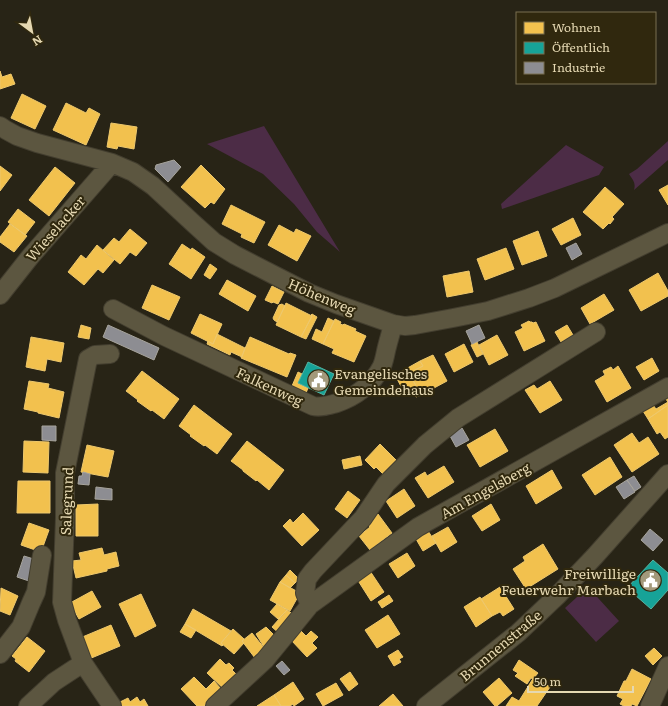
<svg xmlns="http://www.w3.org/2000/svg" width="668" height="706" font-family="Literata,serif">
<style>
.green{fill:#4c2c46}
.homes{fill:#f2c14e;stroke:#eec86c}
.public{fill:#17a398;stroke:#55b3a0}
.industry{fill:#8d8d92;stroke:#a7a49c}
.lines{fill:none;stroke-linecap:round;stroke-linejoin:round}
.minor-casing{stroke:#433e2f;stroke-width:20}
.minor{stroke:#5c5640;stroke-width:18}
.labels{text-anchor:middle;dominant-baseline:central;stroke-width:4;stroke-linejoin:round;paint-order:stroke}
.street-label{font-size:14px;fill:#e5d8b2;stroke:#30280e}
.poi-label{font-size:14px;fill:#e5d8b2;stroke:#30280e;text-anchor:start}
</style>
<rect width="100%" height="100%" fill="#282416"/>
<!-- green -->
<path class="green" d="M 264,126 L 340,252 L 317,232 L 294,204 L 263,174 L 207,144 Z
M 668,141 L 668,160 L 634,190 C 636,183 633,180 629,174 L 637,169 Z
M 566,145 L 604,167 L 599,175 L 502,209 L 501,204 Z
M 588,587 L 619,621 L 596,642 L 565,608 Z"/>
<!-- homes -->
<path class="homes" d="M 0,71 L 2,77 L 11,74 L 15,84 L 0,89 Z
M 22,94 L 46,106 L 35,129 L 11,118 Z
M 66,103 L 86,113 L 89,108 L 100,114 L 86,145 L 53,130 Z
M 111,123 L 137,127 L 134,149 L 118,146 L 117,149 L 107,147 Z
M 201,165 L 225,189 L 214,204 L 211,202 L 205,208 L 181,187 Z
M 0,166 L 12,175 L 0,191 Z
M 55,167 L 75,183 L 49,216 L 29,200 Z
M 668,185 L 668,205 L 659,190 Z
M 605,187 L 624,204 L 612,217 L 614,219 L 610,224 L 609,223 L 603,229 L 583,212 Z
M 231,205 L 265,222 L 254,243 L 241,237 L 242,234 L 222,224 Z
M 18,209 L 35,222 L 25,235 L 8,222 Z
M 573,218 L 581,235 L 561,245 L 552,229 Z
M 10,224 L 27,236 L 14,252 L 0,242 L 0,237 Z
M 279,225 L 294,233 L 296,229 L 311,236 L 297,261 L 268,245 Z
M 130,229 L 147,243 L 136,256 L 130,252 L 120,264 L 103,250 L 114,238 L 119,242 Z
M 538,231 L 547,256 L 522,265 L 513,241 Z
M 182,244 L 191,250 L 192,248 L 205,257 L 191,279 L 169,264 Z
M 97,245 L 114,260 L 103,273 L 98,269 L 84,285 L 68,272 L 81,255 L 86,259 Z
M 506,248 L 514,269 L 485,280 L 477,259 Z
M 210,264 L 217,269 L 210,279 L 204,275 Z
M 469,271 L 473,292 L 447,297 L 443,276 Z
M 658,273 L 668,291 L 668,296 L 641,311 L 629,290 Z
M 227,280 L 256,296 L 248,311 L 219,294 Z
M 152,285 L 180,297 L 169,320 L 142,308 Z
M 272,286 L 284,292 L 278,304 L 273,302 L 272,303 L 265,300 Z
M 604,294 L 614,310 L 590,324 L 581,308 Z
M 286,303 L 312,316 L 301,337 L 276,325 Z
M 282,304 L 285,306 L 277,322 L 274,320 L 273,318 L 279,305 Z
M 200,314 L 222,324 L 213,344 L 191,333 Z
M 312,314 L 317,317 L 306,339 L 301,337 L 312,316 L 311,315 Z
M 328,318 L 334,321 L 323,344 L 312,339 L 316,329 L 322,332 Z
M 335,319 L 341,322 L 340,324 L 343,325 L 344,324 L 356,329 L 355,331 L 366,336 L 354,362 L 332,353 L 334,349 L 323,344 Z
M 529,321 L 530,322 L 532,322 L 533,323 L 536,322 L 545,341 L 524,351 L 515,332 L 523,328 L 521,325 Z
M 81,325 L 91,328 L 89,339 L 78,337 Z
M 567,325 L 573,335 L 561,342 L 555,332 Z
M 217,334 L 245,348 L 242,357 L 231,352 L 230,355 L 207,344 L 208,341 L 213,344 Z
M 497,335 L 508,355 L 489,365 L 479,345 Z
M 31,337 L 64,343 L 61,362 L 47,359 L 45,371 L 26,367 Z
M 250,337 L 289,354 L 290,353 L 296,355 L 287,377 L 241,358 Z
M 477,342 L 483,354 L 477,357 L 471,345 Z
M 464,344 L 473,362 L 454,372 L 445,354 Z
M 433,355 L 447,381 L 421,395 L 409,373 L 423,366 L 420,361 Z
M 652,358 L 659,371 L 644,380 L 636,367 Z
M 420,361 L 423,366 L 409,373 L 421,395 L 416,397 L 413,390 L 405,394 L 395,375 Z
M 618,366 L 631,388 L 607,402 L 595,381 L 605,375 L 603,371 L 611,367 L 613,370 Z
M 142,371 L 179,399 L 164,419 L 152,410 L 151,411 L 137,401 L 138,400 L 126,391 Z
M 298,372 L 302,374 L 298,383 L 308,388 L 306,393 L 292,386 Z
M 29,381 L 49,384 L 48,388 L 64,392 L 59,418 L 38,413 L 38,412 L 24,409 Z
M 550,381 L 562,400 L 540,413 L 525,390 L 534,385 L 537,389 Z
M 668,395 L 668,405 L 648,419 L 643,411 L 653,405 L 656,409 L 668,402 L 665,398 Z
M 194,405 L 232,434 L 217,454 L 205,445 L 204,446 L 190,436 L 191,435 L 179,426 Z
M 668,405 L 668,437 L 665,439 L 660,432 L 657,434 L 648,419 Z
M 495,429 L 508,451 L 480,467 L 467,445 Z
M 632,433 L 639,443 L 648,437 L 659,454 L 632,472 L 614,445 Z
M 24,441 L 49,442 L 48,473 L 23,472 Z
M 247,441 L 284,470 L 269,490 L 257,480 L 256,481 L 243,471 L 243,470 L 231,461 Z
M 380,444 L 397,461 L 383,474 L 376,467 L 374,469 L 365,460 Z
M 87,445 L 114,451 L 108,477 L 81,472 Z
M 360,456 L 362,465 L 344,469 L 342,460 Z
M 610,457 L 622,477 L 595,495 L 582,475 Z
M 444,466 L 454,482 L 428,498 L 415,478 L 425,472 L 427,476 Z
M 552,470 L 562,488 L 536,504 L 526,486 Z
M 18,481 L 50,481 L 50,513 L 17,513 Z
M 404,489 L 415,506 L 397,518 L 386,501 Z
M 348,491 L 360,500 L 347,518 L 335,509 Z
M 98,504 L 98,536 L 76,536 L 76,505 Z
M 491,504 L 500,520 L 482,531 L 472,516 Z
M 303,513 L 319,530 L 302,546 L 283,526 L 290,519 L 293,523 Z
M 378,514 L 392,533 L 370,550 L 359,536 L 370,527 L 367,523 Z
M 29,523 L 49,530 L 41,552 L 21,545 Z
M 448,527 L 457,542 L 441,552 L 432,536 Z
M 428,531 L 436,543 L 423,551 L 416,539 Z
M 543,544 L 558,569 L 526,589 L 513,569 L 525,561 L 523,557 Z
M 102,548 L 104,555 L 116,552 L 119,566 L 107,569 L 107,571 L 76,578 L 72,561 L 81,560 L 79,553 Z
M 407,553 L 415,566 L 398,578 L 389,564 Z
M 290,570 L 299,579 L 295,583 L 286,575 Z
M 370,571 L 384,592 L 371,601 L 357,579 Z
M 286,575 L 295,583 L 290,588 L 280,582 Z
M 280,582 L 300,593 L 290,611 L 270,600 Z
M 500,587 L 514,609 L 503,616 L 500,612 L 492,616 L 481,599 Z
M 1,588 L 18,596 L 10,615 L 0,611 Z
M 92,591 L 101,607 L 79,619 L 70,603 Z
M 141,594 L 156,626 L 135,637 L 119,604 Z
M 389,595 L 393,601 L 382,608 L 378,602 Z
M 480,597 L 492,616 L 476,627 L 464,607 Z
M 277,604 L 287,610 L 278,619 L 270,612 Z
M 193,609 L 231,631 L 221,643 L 223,645 L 222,646 L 185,624 Z
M 287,610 L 297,617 L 281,635 L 272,627 Z
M 388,615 L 400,634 L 377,648 L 365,630 Z
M 185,624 L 196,630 L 191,638 L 180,632 Z
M 111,625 L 120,646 L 89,659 L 80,638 Z
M 266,627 L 277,638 L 264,647 L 256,634 Z
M 233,629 L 244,639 L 242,641 L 244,643 L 234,654 L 221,643 Z
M 301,631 L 306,636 L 311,631 L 318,637 L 312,643 L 317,648 L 307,657 L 291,640 Z
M 252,633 L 269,654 L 258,662 L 242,641 Z
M 27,637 L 45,651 L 29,672 L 15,661 L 16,659 L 12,656 Z
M 654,648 L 662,656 L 653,665 L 645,656 Z
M 398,650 L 403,657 L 399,659 L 401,662 L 394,666 L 388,656 Z
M 220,659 L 226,665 L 229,663 L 234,668 L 232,670 L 239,677 L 226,691 L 207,673 Z
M 519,660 L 538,673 L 533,679 L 531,678 L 527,684 L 515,676 L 518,673 L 513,670 Z
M 632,669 L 651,679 L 637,706 L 632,704 L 631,706 L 624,706 L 620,704 L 623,699 L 617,696 L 624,681 L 626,681 Z
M 350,672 L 358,684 L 349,691 L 340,679 Z
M 194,677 L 206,689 L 214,681 L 222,690 L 204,706 L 197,706 L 181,689 Z
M 534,677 L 550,687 L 537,706 L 506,706 L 512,697 L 519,701 Z
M 499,678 L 512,693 L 497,706 L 495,706 L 483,692 Z
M 293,682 L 304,699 L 294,706 L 293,704 L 290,706 L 281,706 L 274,695 Z
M 336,683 L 343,695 L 323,706 L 316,694 Z
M 393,694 L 403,706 L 379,706 Z
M 274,695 L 281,706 L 257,706 Z
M 137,697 L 140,702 L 144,699 L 148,706 L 120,706 L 118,703 L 128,698 L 130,702 Z"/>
<!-- public -->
<path class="public" d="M 308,362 L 334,374 L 324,395 L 298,383 Z
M 653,560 L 668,573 L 668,590 L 651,609 L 627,588 Z"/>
<!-- industry -->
<path class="industry" d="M 174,160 L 181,167 L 168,182 L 155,169 L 156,165 Z
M 576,243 L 582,254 L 572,260 L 566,248 Z
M 108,325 L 159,348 L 154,360 L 103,337 Z
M 479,325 L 485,338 L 472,344 L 466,331 Z
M 42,426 L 56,426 L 56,441 L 42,440 Z
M 462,428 L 469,440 L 456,447 L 450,436 Z
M 83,472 L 90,474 L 89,485 L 78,484 L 79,476 L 82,476 Z
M 634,476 L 641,487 L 635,491 L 627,480 Z
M 627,480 L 635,492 L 624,499 L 616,487 Z
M 96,487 L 112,489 L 112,500 L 95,499 Z
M 650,529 L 663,540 L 653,551 L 641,540 Z
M 24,556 L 37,560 L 29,581 L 17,577 Z
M 282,661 L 290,670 L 284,675 L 276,666 Z"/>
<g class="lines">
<defs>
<path id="minor" d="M 0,126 L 6,130 L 17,136 L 37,143 L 112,163 L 133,172 L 153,186 L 193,223 L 214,242 L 235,255 L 309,293 L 336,304 L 393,324 L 405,326 L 415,325 L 453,318 L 488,311 L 529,298 L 555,288 L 668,233
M 0,295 L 30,257 L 112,163
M 113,309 L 164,336 L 313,406 C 321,408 329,405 337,403 C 355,397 373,384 382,366 C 384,361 385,356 386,351 C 388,342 391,333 393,324
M 110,354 L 95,355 L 88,359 L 65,473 L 65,517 L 62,602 L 67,620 L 83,663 L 112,706
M 310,605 L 305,593 L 307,579 L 313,571 L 363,518 L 386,484 L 425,445 L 458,418 L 596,332
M 0,654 L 21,627 L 31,603 L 36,592 L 42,555
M 28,706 L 54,682 L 83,663
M 215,706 L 265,660 L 310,605 L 418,527 L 668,387
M 426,706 L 518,633 L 557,596 L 595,556 L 668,474
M 650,706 L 668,666"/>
</defs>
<!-- minor casing -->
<use href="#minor" class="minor-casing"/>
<!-- minor -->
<use href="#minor" class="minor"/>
</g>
<!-- icons -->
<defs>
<symbol id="civic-disc" viewBox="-11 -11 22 22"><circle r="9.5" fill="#a3997b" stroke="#30280e"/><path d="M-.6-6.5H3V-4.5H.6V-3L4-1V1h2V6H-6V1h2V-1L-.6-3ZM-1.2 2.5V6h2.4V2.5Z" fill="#fff"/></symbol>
</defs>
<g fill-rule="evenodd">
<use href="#civic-disc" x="306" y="368" width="25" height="25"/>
<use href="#civic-disc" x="638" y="568" width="25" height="25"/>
</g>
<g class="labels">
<!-- street labels -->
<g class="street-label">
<text transform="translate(55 228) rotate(-49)">Wieselacker</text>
<text transform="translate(322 296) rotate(23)">Höhenweg</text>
<text transform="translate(270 386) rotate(25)">Falkenweg</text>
<text transform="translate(485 490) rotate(-29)">Am Engelsberg</text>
<text transform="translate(66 501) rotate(-88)">Salegrund</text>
<text transform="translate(500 645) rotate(-40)">Brunnenstraße</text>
</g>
<!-- poi labels -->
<g class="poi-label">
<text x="334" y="373">Evangelisches<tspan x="334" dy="16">Gemeindehaus</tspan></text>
<text x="636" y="573" text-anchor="end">Freiwillige<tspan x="636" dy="16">Feuerwehr Marbach</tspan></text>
</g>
</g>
<!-- legend -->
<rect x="516" y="12" width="140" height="72" fill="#30280e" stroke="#786e50"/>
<rect x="524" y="22" width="20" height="12" fill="#f2c14e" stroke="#786e50"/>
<text x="552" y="32" font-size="12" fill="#e5d8b2">Wohnen</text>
<rect x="524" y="42" width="20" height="12" fill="#17a398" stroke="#786e50"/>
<text x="552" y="52" font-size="12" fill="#e5d8b2">Öffentlich</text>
<rect x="524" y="62" width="20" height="12" fill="#8d8d92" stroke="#786e50"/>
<text x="552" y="72" font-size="12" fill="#e5d8b2">Industrie</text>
<!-- north arrow -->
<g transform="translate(32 32) rotate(148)" stroke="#30280e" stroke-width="3" paint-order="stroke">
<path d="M0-3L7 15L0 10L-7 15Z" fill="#e5d8b2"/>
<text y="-6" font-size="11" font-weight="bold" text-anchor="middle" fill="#e5d8b2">N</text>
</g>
<!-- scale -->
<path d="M528 686v6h105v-6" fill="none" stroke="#e5d8b2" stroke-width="2"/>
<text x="534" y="686" font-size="12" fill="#e5d8b2" stroke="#30280e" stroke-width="3" paint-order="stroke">50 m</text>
</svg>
